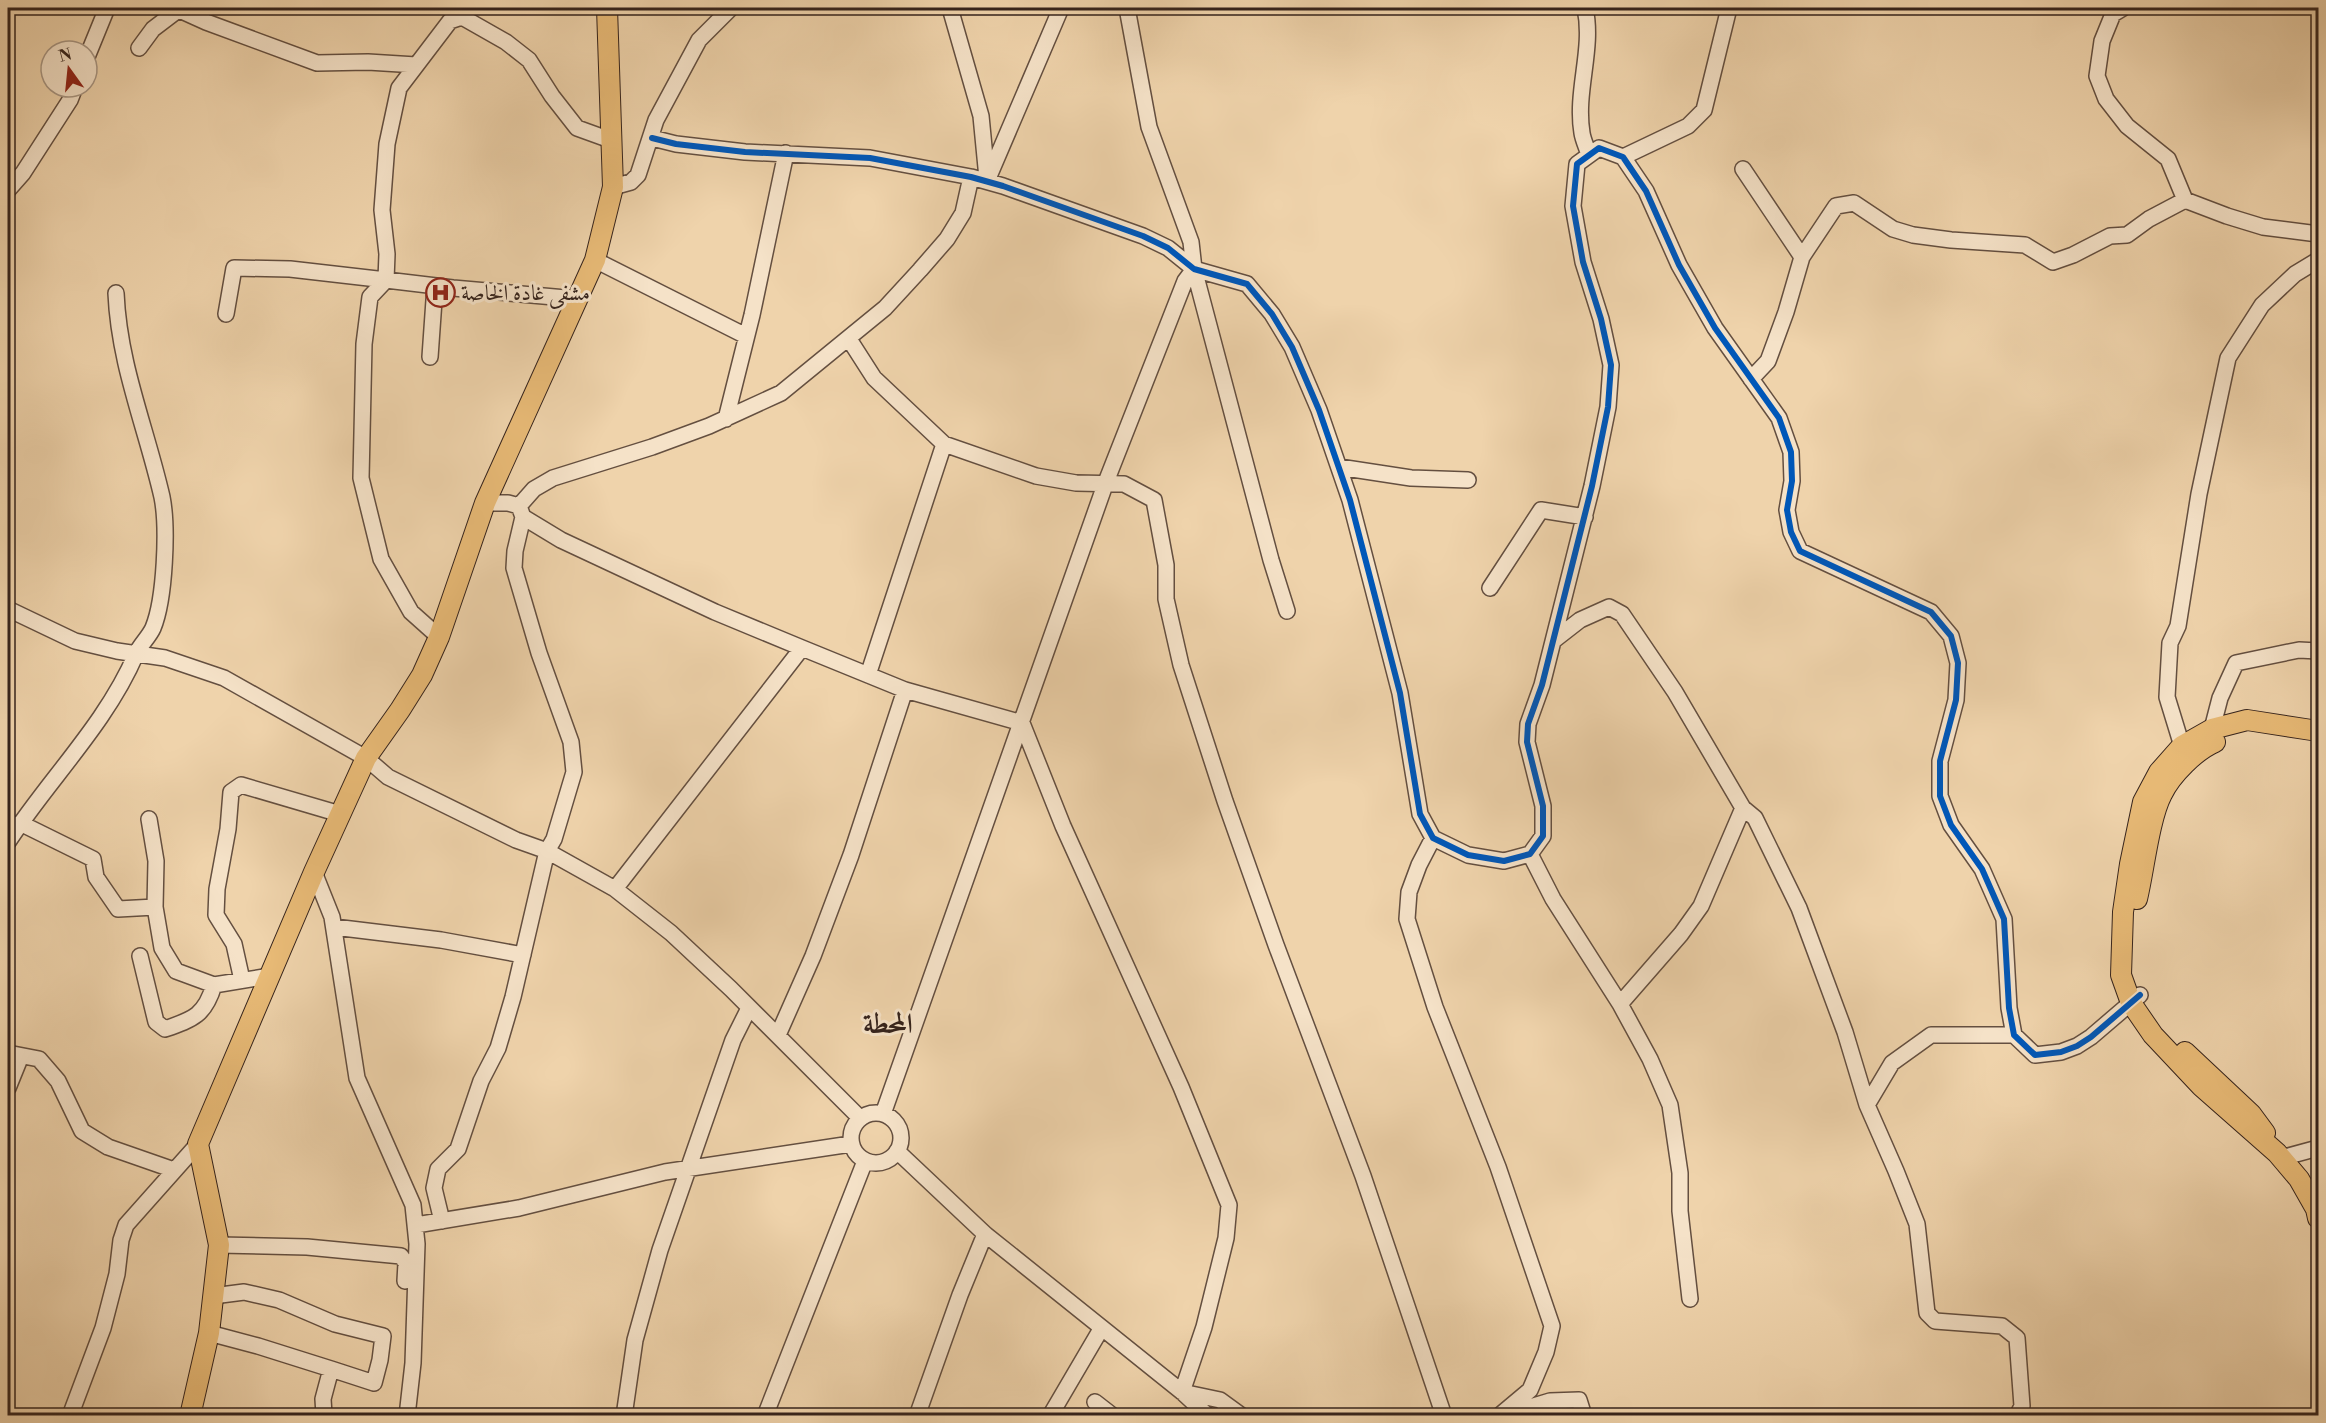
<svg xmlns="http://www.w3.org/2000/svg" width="2326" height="1423" font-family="'Libre Bodoni',Amiri,serif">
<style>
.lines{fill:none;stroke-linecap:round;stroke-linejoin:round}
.minor-casing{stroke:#644f40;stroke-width:18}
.major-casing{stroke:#35231c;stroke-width:22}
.minor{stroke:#f5e2c8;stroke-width:15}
.major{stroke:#e8ba76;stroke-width:20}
.cycleway-casing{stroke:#f5e2c8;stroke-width:10}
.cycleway{stroke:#0057b8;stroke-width:6}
.labels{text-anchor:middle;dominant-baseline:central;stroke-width:6;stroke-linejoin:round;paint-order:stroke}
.poi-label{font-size:22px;fill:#35231c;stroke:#f5e2c8;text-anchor:start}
.district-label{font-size:28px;font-weight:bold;fill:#35231c;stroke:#f5e2c8}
</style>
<rect width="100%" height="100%" fill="#efd3ab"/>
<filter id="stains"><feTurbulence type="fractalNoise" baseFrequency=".00333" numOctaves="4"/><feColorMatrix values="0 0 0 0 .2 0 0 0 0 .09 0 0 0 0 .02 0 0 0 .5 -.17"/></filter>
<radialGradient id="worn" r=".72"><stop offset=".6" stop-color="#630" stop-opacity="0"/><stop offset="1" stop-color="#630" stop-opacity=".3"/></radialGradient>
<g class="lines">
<defs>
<path id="minor" d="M 175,8 L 206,22 L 317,63 L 368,62 L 416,65
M 950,8 L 981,116 L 987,178
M 1127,8 L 1149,127 L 1191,242 L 1194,269 L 1271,560 L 1287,611
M 1585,8 C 1594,49 1575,91 1582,133 C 1583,140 1587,148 1589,155
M 2123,8 L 2113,14 L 2102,41 L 2097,76 L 2106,99 L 2127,126 L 2168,159 L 2185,200
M 139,48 L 153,29 L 178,10
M 87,57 L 107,8
M 652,138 L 676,144 L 745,152 L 870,158 L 971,177 L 1003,186 L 1143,236 L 1168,248 L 1194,269 L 1247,284 L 1272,314 L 1292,347 L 1319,410 L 1350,500 L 1400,693 L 1420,814 L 1433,838 L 1468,855 L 1504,861 L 1530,854 L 1543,836 L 1543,806 L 1527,742 L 1528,724 L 1542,685 L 1592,486 L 1608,407 L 1611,365 L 1601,319 L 1583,262 L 1573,206 L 1577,164 L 1599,148 L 1623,157 L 1646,191 L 1679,265 L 1715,328 L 1779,418 L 1791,452 L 1792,481 L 1787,510 L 1791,532 L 1800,551 L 1931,612 L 1951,636 L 1958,663 L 1956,700 L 1940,761 L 1940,796 L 1951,825 L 1982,869 L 2004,919 L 2009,1008 L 2014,1035 L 2035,1055 L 2061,1052 L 2077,1046 L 2091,1037 L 2140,995
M 1623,157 L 1688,126 L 1704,110 L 1729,8
M 1743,169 L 1802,257
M 987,181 L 1061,8
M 613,187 L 631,182 L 638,175 L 656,120 L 699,40 L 731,8
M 8,190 L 23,173 L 70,100 L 75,87
M 595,260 L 746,336
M 226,314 L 234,268 L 290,269 L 386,280 L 387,254 L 382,210 L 387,144 L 399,88 L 450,21 L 462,17 L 506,42 L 529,60 L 552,96 L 577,128 L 613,141
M 849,339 L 874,378 L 944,444 L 1036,476 L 1076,483 L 1124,484 L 1154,500 L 1166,565 L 1166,599 L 1181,665 L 1225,801 L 1276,945 L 1363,1176 L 1444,1416
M 430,357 L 435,286
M 1751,379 L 1768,361 L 1786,312 L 1802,257 L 1836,206 L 1854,203 L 1893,229 L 1913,235 L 1951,240 L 2025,245 L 2053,262 L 2073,255 L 2110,236 L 2127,235 L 2149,219 L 2185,200 L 2227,216 L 2263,227 L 2318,234
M 726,419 L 752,315 L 786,153
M 1339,467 L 1411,478 L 1468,480
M 519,506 L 534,489 L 553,478 L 652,447 L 709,426 L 781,393 L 885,308 L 920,270 L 947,239 L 963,213 L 971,177
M 523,517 L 561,540 L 715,612 L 802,648 L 905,690 L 1022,723 L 1063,826 L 1181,1087 L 1229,1205 L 1226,1238 L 1204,1327 L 1182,1392 L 1220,1400 L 1242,1416
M 1490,588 L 1541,510 L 1585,517
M 8,609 L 75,641 L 117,651 L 165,658 L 224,678 L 366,758 L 388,777 L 516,840 L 547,851 L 615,889 L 671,933 L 731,989 L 860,1118
M 439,637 L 411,612 L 381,559 L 361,478 L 364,344 L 370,297 L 386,280 L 453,288 L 577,299
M 1553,641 L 1580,620 L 1609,607 L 1622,614 L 1675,692 L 1743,808 L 1755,818 L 1799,908 L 1845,1032 L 1867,1105 L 1892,1063 L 1931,1035 L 2014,1035
M 868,675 L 944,444
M 2212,729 L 2220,698 L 2236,663 L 2299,650 L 2318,651
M 2182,746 L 2167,697 L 2170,643 L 2178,626 L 2199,494 L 2228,358 L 2262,305 L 2295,274 L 2318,260
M 149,819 L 156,861 L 155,907 L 162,948 L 176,971 L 214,985
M 20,823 L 93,859 L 96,877 L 118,909 L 155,907
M 1433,838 L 1419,865 L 1409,892 L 1407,919 L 1435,1007 L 1498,1167 L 1552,1326 L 1546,1352 L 1530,1390 L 1499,1416
M 8,842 C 49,779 106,724 136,654 C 140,645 149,637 153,628 C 165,599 168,527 162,497 C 146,427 119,365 116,293
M 1530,854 L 1553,899 L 1620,1004 L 1681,934 L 1701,906 L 1743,808
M 314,872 L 332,917 L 357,1078 L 413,1205 L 417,1244 L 413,1363 L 407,1416
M 615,889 L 802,648
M 334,927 L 441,940 L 523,955
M 140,956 L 156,1022 L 165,1029 C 194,1019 205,1015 214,985 L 270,976
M 242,980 L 234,944 L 216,915 L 217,889 L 228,829 L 231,792 L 241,785 L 340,814
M 1620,1004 L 1650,1059 L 1670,1105 L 1680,1173 L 1680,1211 L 1690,1299
M 778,1035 L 813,956 L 851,855 L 905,690
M 8,1053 L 39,1059 L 58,1081 L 82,1131 L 108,1147 L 174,1170
M 8,1088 L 21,1056
M 1867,1105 L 1896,1171 L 1917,1224 L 1927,1313 L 1935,1321 L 2002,1326 L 2017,1338 L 2022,1406 L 2017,1416
M851 1138a25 25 0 1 1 50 0a25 25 0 1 1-50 0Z
M 883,1114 L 1106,482 L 1185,281 L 1194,269
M 897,1151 L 985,1234 L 1182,1392 L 1208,1416
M 2281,1158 L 2318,1148
M 442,1221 L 434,1188 L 438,1169 L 458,1149 L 481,1081 L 498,1048 L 513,997 L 547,851 L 554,839 L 574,772 L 571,742 L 539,653 L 514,568 L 515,551 L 523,517 L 519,506 L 508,503 L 485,503
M 416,1225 L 519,1208 L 665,1172 L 851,1144
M 219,1245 L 307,1247 L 401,1256 L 406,1263 L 405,1281
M 213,1296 L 244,1292 L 279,1300 L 335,1324 L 383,1336 L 380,1360 L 374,1383 L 331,1369 L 323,1399 L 324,1415 L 326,1416
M 209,1333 L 258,1346 L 331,1369
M 1095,1402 L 1113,1416
M 1504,1415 L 1550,1401 L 1579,1400 L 1584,1416
M 70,1416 L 103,1328 L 117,1274 L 121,1240 L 126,1225 L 198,1144
M 624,1416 L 635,1340 L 660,1250 L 733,1040 L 749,1008
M 765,1416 L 865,1161
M 917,1416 L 960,1295 L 985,1234
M 1050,1416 L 1101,1329"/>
<path id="major" d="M 2318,731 L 2247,720 L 2212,729 L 2182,746 L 2159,772 L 2143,802 L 2130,864 L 2123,912 L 2121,975 L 2131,1003 L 2153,1035 L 2201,1086 L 2277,1153 L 2299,1179 L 2316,1209 L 2318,1218
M 2137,899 C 2144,870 2149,819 2162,794 C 2171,775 2196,750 2215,742
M 2185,1052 L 2251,1114 L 2265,1133
M 190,1416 L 209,1333 L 219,1245 L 198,1144 L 314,872 L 366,758 L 400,710 L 422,675 L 439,637 L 485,503 L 595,260 L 613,187 L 607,8"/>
</defs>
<!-- minor casing -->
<use href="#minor" class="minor-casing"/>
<!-- major casing -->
<use href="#major" class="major-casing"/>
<!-- minor -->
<use href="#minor" class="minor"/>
<!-- major -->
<use href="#major" class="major"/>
<defs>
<path id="cycleway" d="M 652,138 L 676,144 L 745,152 L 870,158 L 971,177 L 1003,186 L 1143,236 L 1168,248 L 1194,269 L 1247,284 L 1272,314 L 1292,347 L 1319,410 L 1350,500 L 1400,693 L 1420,814 L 1433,838 L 1468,855 L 1504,861 L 1530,854 L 1543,836 L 1543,806 L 1527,742 L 1528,724 L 1542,685 L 1592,486 L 1608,407 L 1611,365 L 1601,319 L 1583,262 L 1573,206 L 1577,164 L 1599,148 L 1623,157 L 1646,191 L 1679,265 L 1715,328 L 1779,418 L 1791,452 L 1792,481 L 1787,510 L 1791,532 L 1800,551 L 1931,612 L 1951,636 L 1958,663 L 1956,700 L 1940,761 L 1940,796 L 1951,825 L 1982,869 L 2004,919 L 2009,1008 L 2014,1035 L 2035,1055 L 2061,1052 L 2077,1046 L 2091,1037 L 2140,995"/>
</defs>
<!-- cycleway casing -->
<use href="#cycleway" class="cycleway-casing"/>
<!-- cycleway -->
<use href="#cycleway" class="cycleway"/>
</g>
<!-- icons -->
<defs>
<symbol id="hospital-ring" viewBox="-11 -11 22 22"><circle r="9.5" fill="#f5e2c8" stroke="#8f2418" stroke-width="1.5"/><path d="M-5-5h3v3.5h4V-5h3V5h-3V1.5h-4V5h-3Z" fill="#8f2418"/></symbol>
</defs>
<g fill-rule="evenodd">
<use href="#hospital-ring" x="424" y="276" width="33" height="33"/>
</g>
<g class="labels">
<!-- poi labels -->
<g class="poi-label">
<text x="461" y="293">مشفى غادة الخاصة</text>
</g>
<!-- district labels -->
<g class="district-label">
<text x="888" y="1024">المحطة</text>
</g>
</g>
<!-- margin -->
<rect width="2326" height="1423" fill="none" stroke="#efd3ab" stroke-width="30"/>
<rect x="9" y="9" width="2308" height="1405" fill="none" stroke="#35231c" stroke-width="3"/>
<rect x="15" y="15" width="2296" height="1393" fill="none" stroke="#35231c" stroke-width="1.5"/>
<!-- north arrow -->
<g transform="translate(69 69) rotate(345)"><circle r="28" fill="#f5e2c8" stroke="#a89683" stroke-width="1.5"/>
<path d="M0-4.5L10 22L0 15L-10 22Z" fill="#8f2418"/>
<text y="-9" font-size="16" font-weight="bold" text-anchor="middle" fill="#35231c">N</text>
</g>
<rect width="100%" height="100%" filter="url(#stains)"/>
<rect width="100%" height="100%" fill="url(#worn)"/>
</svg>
